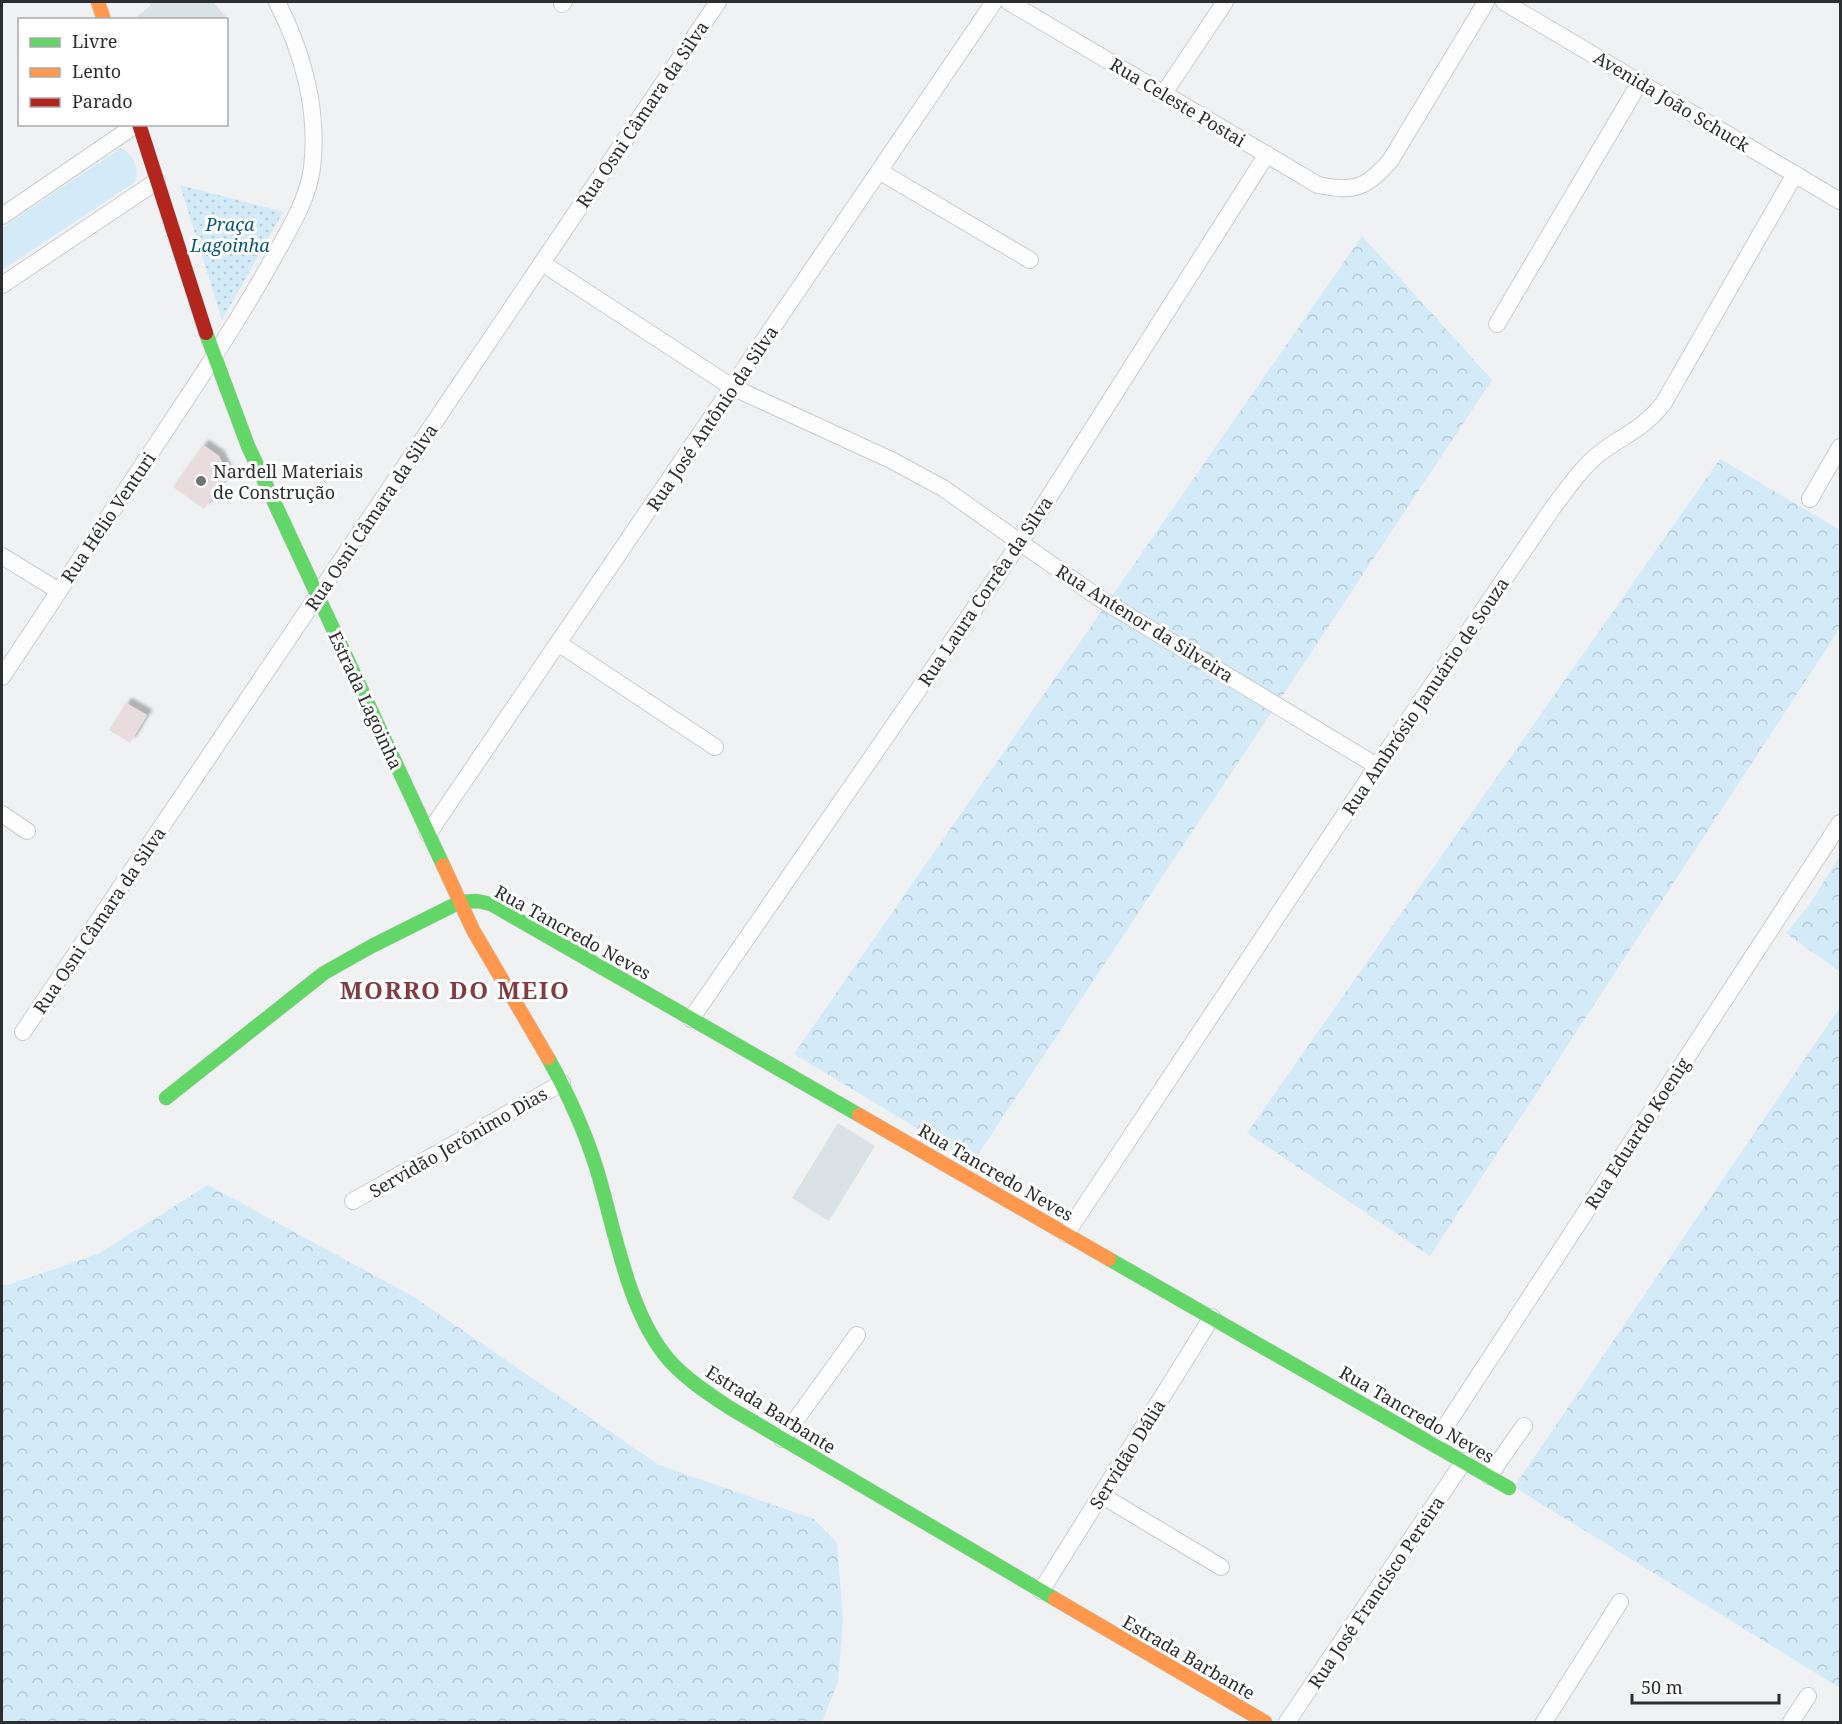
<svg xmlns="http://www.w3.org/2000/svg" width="1842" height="1724" font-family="'Noto Serif',serif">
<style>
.built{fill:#dbe2e6}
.green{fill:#d3ebf7}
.forest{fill:url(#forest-crowns)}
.park{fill:url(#park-dots)}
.building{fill:#e8dcde;filter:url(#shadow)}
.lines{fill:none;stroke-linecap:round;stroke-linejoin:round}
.street-casing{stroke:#cbccce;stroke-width:18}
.fast-casing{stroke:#cbccce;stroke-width:15}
.slow-casing{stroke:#cbccce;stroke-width:15}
.jam-casing{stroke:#cbccce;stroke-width:15}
.street{stroke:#fdfdfd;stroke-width:16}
.fast{stroke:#63d668;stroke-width:14}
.slow{stroke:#ff974d;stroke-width:14}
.jam{stroke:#b3261e;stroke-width:14}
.poi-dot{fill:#717274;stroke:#fff;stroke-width:2}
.labels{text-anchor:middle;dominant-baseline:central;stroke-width:6;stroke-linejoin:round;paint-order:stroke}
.street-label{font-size:18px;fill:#2d2e2f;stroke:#fff}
.park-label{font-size:18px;font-style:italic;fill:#085977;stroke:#fff}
.poi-label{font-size:18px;fill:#2d2e2f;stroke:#fff;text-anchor:start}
.district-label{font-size:24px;font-weight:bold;letter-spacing:1.5px;fill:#833b42;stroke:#fff}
</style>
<defs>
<pattern id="forest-crowns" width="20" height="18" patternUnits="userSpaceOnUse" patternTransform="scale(1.5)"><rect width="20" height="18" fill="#d3ebf7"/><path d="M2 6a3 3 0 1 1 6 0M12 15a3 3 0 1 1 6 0" fill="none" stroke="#b5cad4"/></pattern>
<pattern id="park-dots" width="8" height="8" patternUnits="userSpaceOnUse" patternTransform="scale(1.5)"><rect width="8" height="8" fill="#d3ebf7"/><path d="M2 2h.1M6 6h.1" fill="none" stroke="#b5cad4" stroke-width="1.8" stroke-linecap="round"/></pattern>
<filter id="shadow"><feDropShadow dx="5.5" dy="-5.5" stdDeviation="1.5" flood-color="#0004"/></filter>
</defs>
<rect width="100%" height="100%" fill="#eff1f3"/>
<!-- built -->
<path class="built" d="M 148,2 L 213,2 L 228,19 L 134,19 L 151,5 Z
M 838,1123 L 875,1146 L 829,1221 L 792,1198 Z"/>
<!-- green -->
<path class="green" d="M 121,148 C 135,156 139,167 135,182 L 2,270 L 2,228 Z"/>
<!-- forest -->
<path class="forest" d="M 1362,236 L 1492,380 L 973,1162 L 794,1054 Z
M 1720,459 L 1840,530 L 1840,628 L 1430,1256 L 1247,1133 Z
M 1840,856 L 1840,972 L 1786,933 L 1809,905 Z
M 1840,1007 L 1840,1688 L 1514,1487 Z
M 208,1185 L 414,1297 L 659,1465 L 814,1519 L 837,1543 L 843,1618 L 838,1682 L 822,1722 L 2,1722 L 2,1284 L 8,1285 L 98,1254 Z"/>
<!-- park -->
<path class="park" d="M 180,185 L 283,212 L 222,320 Z"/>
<!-- building -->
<path class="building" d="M 203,445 L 219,456 L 228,475 L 204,509 L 173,487 Z
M 126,703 L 147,715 L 130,743 L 109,730 Z"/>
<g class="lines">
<defs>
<path id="street" d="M 1009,2 L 1318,185 C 1354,192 1365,189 1390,161 L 1486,2
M 1504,2 L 1840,201
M 562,4 L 564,2
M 1164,93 L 1225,2
M 879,171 L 1030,260
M 2,216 L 137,124
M 542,263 L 732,387 L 891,460 L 943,488 L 1099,598 L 1377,766
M 2,285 L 157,181
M 1497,324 L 1640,82
M 1810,499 L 1840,447
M 2,556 L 59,591
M 558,643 L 715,747
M 2,677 C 63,584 125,491 187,398 C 218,351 248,304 275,255 C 290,228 308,199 312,168 C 319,111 303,52 277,2
M 2,814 L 27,831
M 428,834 L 994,2
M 691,1019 L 1021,541 L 1267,154
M 23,1032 L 718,2
M 353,1201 L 562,1083
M 1066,1234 L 1377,766 L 1554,506 C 1568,488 1582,467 1600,453 C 1625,434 1642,430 1663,404 L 1795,174
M 782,1439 L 857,1335
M 1434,1444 L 1840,823
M 1489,1476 L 1524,1426
M 1101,1495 L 1221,1567
M 1041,1591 L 1212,1317
M 1287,1722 L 1464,1461
M 1544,1722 L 1620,1602
M 1791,1722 L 1808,1696"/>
<path id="fast" d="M 206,333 L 248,446 L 443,865
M 548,1058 C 568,1094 585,1131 597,1170 C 615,1230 628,1313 669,1360 C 687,1380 709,1394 730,1408 L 1055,1599
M 166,1098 L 324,973 L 372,946 L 460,902 L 477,901 L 491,904 L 859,1115
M 1109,1259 L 1509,1488"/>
<path id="slow" d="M 98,2 L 104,20
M 443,865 L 473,930 L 548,1058
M 859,1115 L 1109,1259
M 1055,1599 L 1265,1722"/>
<path id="jam" d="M 139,124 L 206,333"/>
</defs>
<!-- street casing -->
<use href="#street" class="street-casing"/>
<!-- fast casing -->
<use href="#fast" class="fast-casing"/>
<!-- slow casing -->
<use href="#slow" class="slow-casing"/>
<!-- jam casing -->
<use href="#jam" class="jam-casing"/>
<!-- street -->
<use href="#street" class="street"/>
<!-- fast -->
<use href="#fast" class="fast"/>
<!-- slow -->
<use href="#slow" class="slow"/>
<!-- jam -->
<use href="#jam" class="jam"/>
</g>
<!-- markers -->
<circle class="poi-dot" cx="201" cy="481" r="6"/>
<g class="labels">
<!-- street labels -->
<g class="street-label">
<text transform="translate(1672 101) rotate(31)">Avenida João Schuck</text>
<text transform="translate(1178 102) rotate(31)">Rua Celeste Postai</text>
<text transform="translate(642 114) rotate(-56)">Rua Osni Câmara da Silva</text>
<text transform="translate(712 418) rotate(-56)">Rua José Antônio da Silva</text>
<text transform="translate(108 517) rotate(-56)">Rua Hélio Venturi</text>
<text transform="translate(371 517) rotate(-56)">Rua Osni Câmara da Silva</text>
<text transform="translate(985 591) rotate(-56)">Rua Laura Corrêa da Silva</text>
<text transform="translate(1145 623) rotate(32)">Rua Antenor da Silveira</text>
<text transform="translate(1425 696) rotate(-56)">Rua Ambrósio Januário de Souza</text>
<text transform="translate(366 700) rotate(65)">Estrada Lagoinha</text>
<text transform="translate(99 920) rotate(-56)">Rua Osni Câmara da Silva</text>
<text transform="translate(573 932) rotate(29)">Rua Tancredo Neves</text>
<text transform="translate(1637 1133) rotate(-57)">Rua Eduardo Koenig</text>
<text transform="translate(458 1142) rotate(-30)">Servidão Jerônimo Dias</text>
<text transform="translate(996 1172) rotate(30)">Rua Tancredo Neves</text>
<text transform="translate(771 1409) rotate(32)">Estrada Barbante</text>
<text transform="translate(1417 1414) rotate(30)">Rua Tancredo Neves</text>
<text transform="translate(1127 1454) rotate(-58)">Servidão Dália</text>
<text transform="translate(1376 1592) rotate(-56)">Rua José Francisco Pereira</text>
<text transform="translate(1189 1657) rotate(30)">Estrada Barbante</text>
</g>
<!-- park labels -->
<g class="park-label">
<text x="230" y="224">Praça<tspan x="230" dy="21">Lagoinha</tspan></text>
</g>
<!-- poi labels -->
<g class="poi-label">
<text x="213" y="471">Nardell Materiais<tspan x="213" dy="21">de Construção</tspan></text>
</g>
<!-- district labels -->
<g class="district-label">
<text x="455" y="989">MORRO DO MEIO</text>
</g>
</g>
<!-- border -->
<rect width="1842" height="1724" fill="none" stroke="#2d2e2f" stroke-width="6"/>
<!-- legend -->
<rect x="18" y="18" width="210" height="108" fill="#ffffff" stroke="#ababac" stroke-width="1.5"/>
<rect x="30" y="38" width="30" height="9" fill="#63d668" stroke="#ababac" stroke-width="1.5"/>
<text x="72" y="48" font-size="18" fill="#2d2e2f">Livre</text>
<rect x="30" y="68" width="30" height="9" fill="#ff974d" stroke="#ababac" stroke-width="1.5"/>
<text x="72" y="78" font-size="18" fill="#2d2e2f">Lento</text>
<rect x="30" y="98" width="30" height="9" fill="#b3261e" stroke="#ababac" stroke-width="1.5"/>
<text x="72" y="108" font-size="18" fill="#2d2e2f">Parado</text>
<!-- scale -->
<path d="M1632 1694v9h147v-9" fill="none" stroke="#2d2e2f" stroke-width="3"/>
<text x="1641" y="1694" font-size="18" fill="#2d2e2f" stroke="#ffffff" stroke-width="4.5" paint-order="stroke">50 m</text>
</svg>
